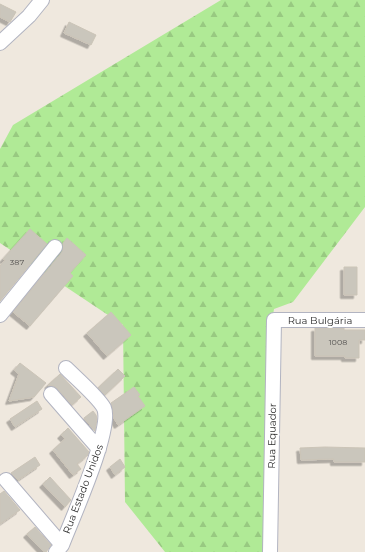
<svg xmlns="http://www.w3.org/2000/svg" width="365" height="552" font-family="Montserrat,sans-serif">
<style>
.forest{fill:url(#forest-firs)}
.building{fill:#cac6bc;stroke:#cbc4b7;filter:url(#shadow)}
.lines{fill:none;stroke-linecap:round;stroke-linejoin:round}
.minor-casing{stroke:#b2b4c1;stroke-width:16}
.minor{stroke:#fff;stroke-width:14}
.labels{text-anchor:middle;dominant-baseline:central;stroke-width:4;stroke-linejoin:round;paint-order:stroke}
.number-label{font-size:8px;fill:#545250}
.street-label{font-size:10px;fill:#2c2c2c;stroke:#fff}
</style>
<defs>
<pattern id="forest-firs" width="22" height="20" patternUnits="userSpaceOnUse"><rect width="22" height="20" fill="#b0ea96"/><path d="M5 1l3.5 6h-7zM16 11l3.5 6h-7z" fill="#98c981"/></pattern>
<filter id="shadow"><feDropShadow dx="-3.5" dy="3.5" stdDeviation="0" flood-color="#0004"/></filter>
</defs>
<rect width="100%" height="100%" fill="#efe8de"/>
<!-- forest -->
<path class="forest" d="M 221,0 L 365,0 L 365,207 L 293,302 L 274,309 L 271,327 L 263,552 L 165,552 L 125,502 L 123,325 L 0,243 L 0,149 L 13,125 Z"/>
<!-- building -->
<path class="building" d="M 0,4 L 16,12 L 10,22 L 0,17 Z
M 69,22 L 96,35 L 91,45 L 64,33 Z
M 30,229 L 47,244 L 0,301 L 0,266 L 5,260 L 3,259 Z
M 67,238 L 86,255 L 70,273 L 73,276 L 30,326 L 13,312 L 62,252 L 63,248 L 63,243 Z
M 344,267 L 357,267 L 357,295 L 344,295 Z
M 111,312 L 131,335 L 107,356 L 87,333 Z
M 315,328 L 344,328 L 344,330 L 365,330 L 365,340 L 359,340 L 359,358 L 345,358 L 345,356 L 315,356 Z
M 20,363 L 46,383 L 34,397 L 9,401 L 19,374 L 14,370 Z
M 118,369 L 125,376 L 105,395 L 98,388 Z
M 60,374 L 81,397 L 72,405 L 57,388 L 53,386 L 48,385 Z
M 134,387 L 140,395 L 138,396 L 145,406 L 118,425 L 114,418 L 114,415 L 111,403 Z
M 37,401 L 42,409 L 15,427 L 10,419 Z
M 93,411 L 96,415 L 97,419 L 95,431 L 84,418 Z
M 68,428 L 89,452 L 88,455 L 77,464 L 81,469 L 73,475 L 53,450 L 65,439 L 61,435 Z
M 325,447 L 365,448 L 365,462 L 334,462 L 334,459 L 301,460 L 300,448 Z
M 35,457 L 40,465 L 18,480 L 11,473 Z
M 120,459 L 125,467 L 115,475 L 110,467 Z
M 50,477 L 71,500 L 65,507 L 43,484 Z
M 4,491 L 20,510 L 0,524 L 0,494 Z
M 35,527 L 51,545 L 46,552 L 44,552 L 27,534 Z"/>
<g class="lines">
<defs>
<path id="minor" d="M 0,43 L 29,16 L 42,0
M 0,315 L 55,247
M 51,394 L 99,449
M 6,480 L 62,545
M 56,552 L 62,545 C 71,521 113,429 104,408 C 99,398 75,377 66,368
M 270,552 L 274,320 L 365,320"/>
</defs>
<!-- minor casing -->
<use href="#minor" class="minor-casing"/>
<!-- minor -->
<use href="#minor" class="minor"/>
</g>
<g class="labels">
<!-- number labels -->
<g class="number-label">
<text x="17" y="262">387</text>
<text x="338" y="342">1008</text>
</g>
<!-- street labels -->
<g class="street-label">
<text x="320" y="320">Rua Bulgária</text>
<text transform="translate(272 436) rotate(-89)">Rua Equador</text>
<text transform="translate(83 489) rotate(-69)">Rua Estado Unidos</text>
</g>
</g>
</svg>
